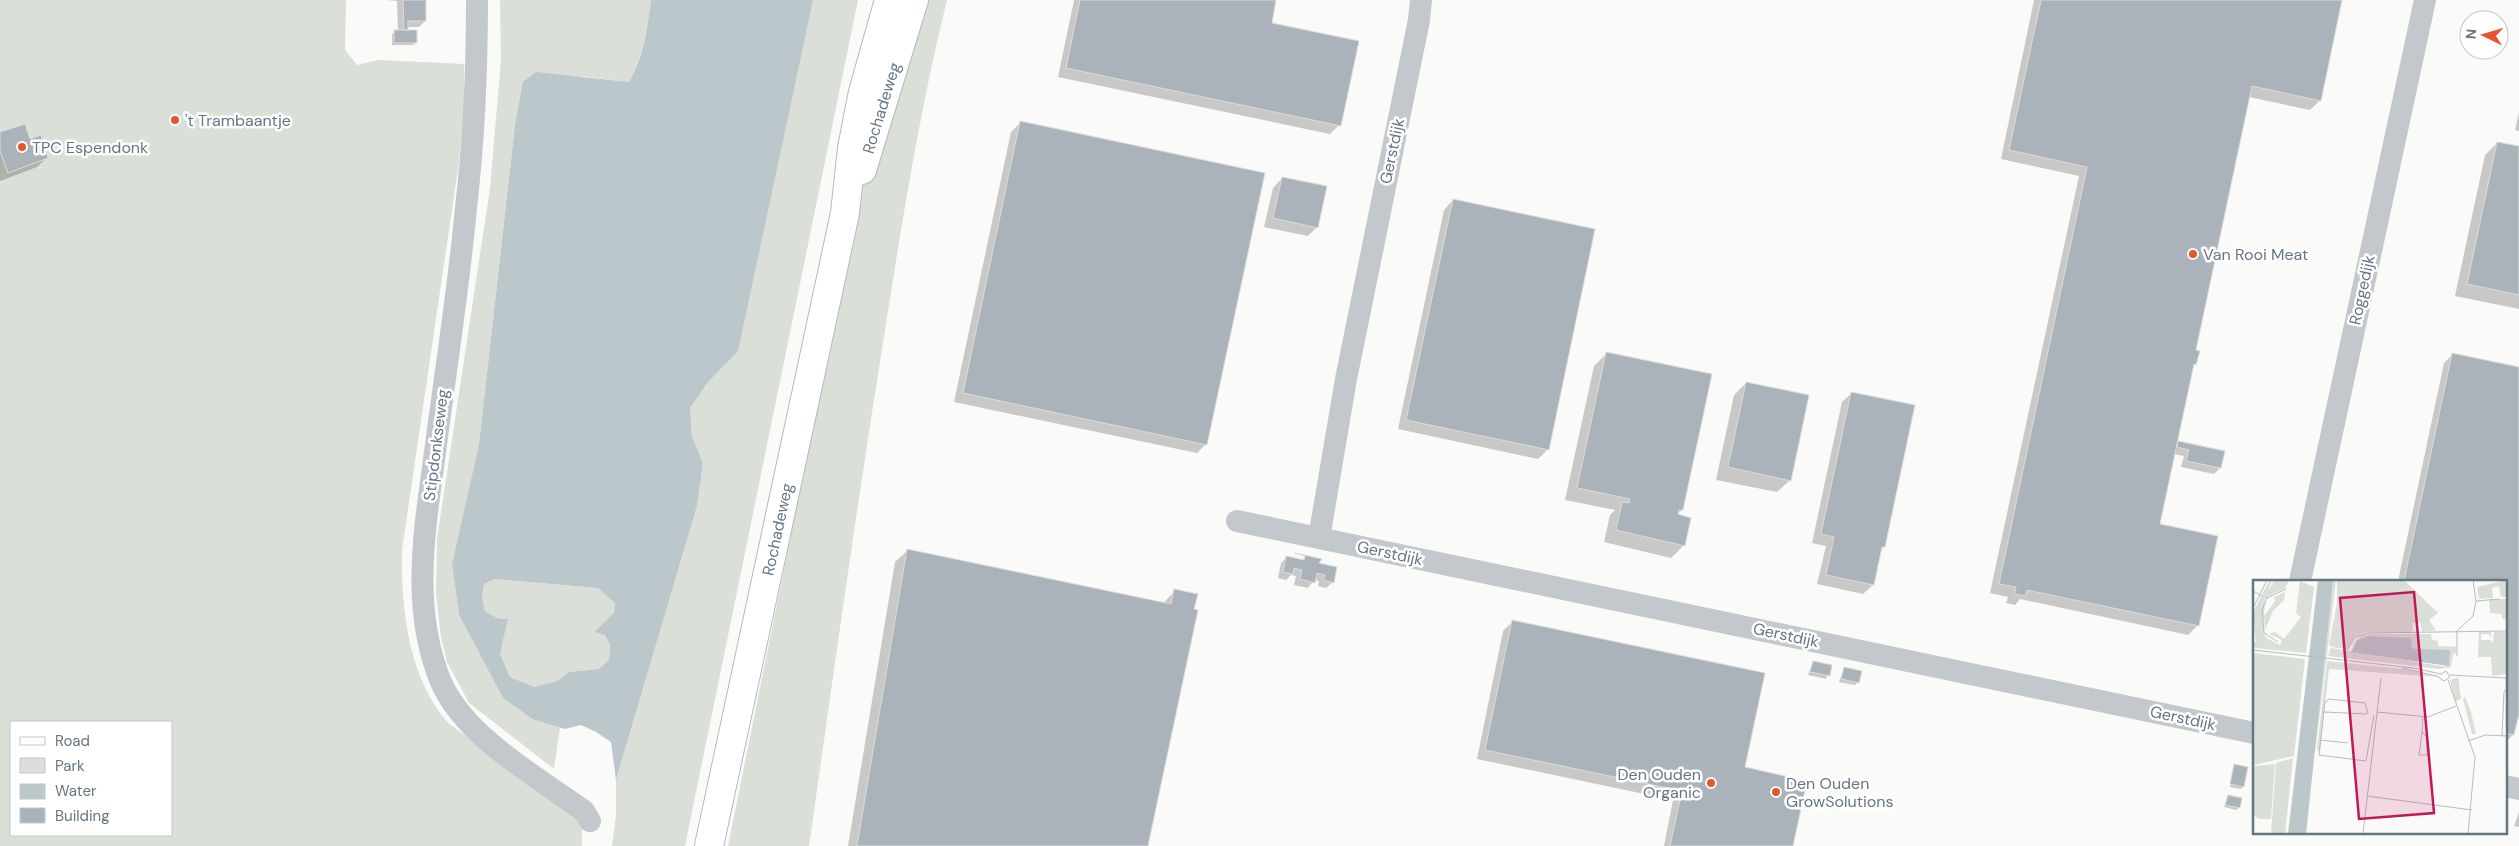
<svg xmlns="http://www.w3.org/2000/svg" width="2519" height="846" font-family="'DM Sans',sans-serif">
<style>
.green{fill:#dadfd7;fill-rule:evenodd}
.water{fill:#bbc7cb;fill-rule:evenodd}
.shadow{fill:#0003}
.building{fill:#aab3b9;stroke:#dcdcda}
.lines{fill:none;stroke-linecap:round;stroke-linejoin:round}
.secondary-casing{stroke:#b3babf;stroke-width:30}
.minor{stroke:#c3c8cc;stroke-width:22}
.secondary{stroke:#fff;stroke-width:28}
.poi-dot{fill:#e4572e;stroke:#fff;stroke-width:2}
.labels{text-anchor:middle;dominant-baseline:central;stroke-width:5;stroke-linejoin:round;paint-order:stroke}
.street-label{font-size:16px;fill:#657683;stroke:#fff}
.poi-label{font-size:16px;fill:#657683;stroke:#fff;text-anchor:start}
.inset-road{fill:none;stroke:#b5bdc2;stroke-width:1}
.view{fill:#c2185b;fill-opacity:0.15;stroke:#c2185b;stroke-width:2.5}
.inset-edge{fill:none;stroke:#657683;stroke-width:2.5}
</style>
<rect width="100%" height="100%" fill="#fafaf8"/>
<!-- green -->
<path class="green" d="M 0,0 L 346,0 L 345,50 L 357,65 L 379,60 L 464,64 L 464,106 L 459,162 L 402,550 C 401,610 408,676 448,723 L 582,818 L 582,846 L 0,846 ZM 11,722 L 171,722 L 171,835 L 11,835 Z
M 500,0 L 651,0 C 647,30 643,55 629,82 L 580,76 L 515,125 L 479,444 L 452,564 L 459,615 L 503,698 L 532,719 L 560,727 L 554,769 L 469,703 L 447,662 L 441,637 L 436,594 L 437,539 L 490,188 L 501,61 Z
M 813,0 L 858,0 L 685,846 L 612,846 L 616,816 L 616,780 L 697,506 L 703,463 L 692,436 L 690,408 L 708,382 L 802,48 Z
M 922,0 L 947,0 C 919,113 901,228 883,343 C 856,510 833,678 809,846 L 728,846 L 859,198 Z
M 495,579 L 598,588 L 615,602 L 614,613 L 594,632 L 605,634 L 610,645 L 609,660 L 599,669 L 569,672 L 557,681 L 534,687 L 510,677 L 500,654 L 508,619 L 497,618 L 485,611 L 482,597 L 484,584 Z"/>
<!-- water -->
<path class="water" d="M 651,0 L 813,0 L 738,351 L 708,382 L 690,408 L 692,436 L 703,463 L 697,506 L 616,780 L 611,742 L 596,732 L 581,725 L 565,729 L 532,719 L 503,698 L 459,615 L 452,564 L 479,444 L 515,125 L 523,82 L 536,72 L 629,82 C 644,55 647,30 651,0 ZM 495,579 L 598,588 L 615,603 L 614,613 L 594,632 L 605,635 L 610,645 L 609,660 L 599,669 L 569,672 L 557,681 L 534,687 L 510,677 L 500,654 L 508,619 L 497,618 L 485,611 L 482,597 L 484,584 Z"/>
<!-- shadow -->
<path class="shadow" d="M 387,0 L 425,0 L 425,21 L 419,27 L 407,27 L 405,31 L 416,42 L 413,45 L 392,45 L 392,34 L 398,31 L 397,1 Z
M 1074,0 L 1275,0 L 1270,24 L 1339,125 L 1330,134 L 1058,77 Z
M 2034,0 L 2341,0 L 2320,100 L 2310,110 L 2249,97 L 2175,446 L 2178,442 L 2220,468 L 2214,474 L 2181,467 L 2184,456 L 2173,454 L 2159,525 L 2198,625 L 2188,635 L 2020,599 L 2015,605 L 2006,603 L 2008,597 L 1990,593 L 2079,176 L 2001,159 Z
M 2519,112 L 2519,131 L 2515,130 Z
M 1020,123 L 1206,444 L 1197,453 L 954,402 L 1011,132 Z
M 0,134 L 29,140 L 46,158 L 37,167 L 0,181 Z
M 2497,143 L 2519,147 L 2519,309 L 2455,296 L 2485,155 Z
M 1282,178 L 1317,227 L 1308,236 L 1264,227 L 1273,188 Z
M 1453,200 L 1548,449 L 1538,459 L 1398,429 L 1444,210 Z
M 1607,353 L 1682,510 L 1677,514 L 1684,545 L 1671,558 L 1604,542 L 1610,515 L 1615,510 L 1565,500 L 1594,366 Z
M 2453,354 L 2519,368 L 2519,708 L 2513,735 L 2505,743 L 2505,581 L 2398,581 L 2444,363 Z
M 1746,383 L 1790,480 L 1777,492 L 1716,480 L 1734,395 Z
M 1852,393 L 1884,547 L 1880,551 L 1873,585 L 1863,594 L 1817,584 L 1826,546 L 1812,543 L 1842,402 Z
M 908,550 L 1162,604 L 1175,591 L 1147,846 L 848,846 L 895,562 Z
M 1287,557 L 1302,561 L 1305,557 L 1318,564 L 1333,582 L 1326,588 L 1318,586 L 1319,581 L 1314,580 L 1308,588 L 1294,585 L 1296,576 L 1291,575 L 1286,580 L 1278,578 L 1281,563 Z
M 1513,621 L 1743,768 L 1792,846 L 1664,846 L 1673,800 L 1477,759 L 1503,631 Z
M 1813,662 L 1831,666 L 1826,679 L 1808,675 Z
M 1844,668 L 1858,682 L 1855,685 L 1839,682 Z
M 2235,766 L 2243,786 L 2241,789 L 2230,787 Z
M 2228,796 L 2239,807 L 2236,810 L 2224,807 Z
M 2519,812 L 2519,827 L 2514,826 Z"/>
<!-- building -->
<path class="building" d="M 403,0 L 426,0 L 426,21 L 408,21 L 408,30 L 404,30 Z
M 1080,0 L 1276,0 L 1272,23 L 1359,41 L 1341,126 L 1066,68 Z
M 2041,0 L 2342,0 L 2321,101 L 2252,86 L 2196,350 L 2200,351 L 2196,365 L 2194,364 L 2160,524 L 2218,536 L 2199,626 L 2027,590 L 2025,596 L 2015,594 L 2016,587 L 1999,584 L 2087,167 L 2009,150 Z
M 394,30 L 417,30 L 417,43 L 394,43 Z
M 1020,121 L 1265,173 L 1207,445 L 963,393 Z
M 25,124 L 30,139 L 41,135 L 48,158 L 8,173 L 0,151 L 0,132 Z
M 2497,142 L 2519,146 L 2519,295 L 2467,284 Z
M 1282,177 L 1327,186 L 1318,228 L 1273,218 Z
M 1453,199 L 1595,229 L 1549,450 L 1406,420 Z
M 1606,352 L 1712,374 L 1683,510 L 1679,510 L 1678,514 L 1691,518 L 1685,546 L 1616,530 L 1622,502 L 1629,503 L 1630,499 L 1577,488 Z
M 2452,353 L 2519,367 L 2519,714 L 2514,735 L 2505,733 L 2505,581 L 2404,581 Z
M 1746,382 L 1809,395 L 1791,481 L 1728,467 Z
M 1851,392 L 1915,405 L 1885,547 L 1882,547 L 1874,585 L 1826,575 L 1834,537 L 1821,534 Z
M 2178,441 L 2225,451 L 2221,468 L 2186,461 L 2189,450 L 2177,447 Z
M 907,549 L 1171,604 L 1174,589 L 1198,594 L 1194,609 L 1198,610 L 1148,846 L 857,846 Z
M 1295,553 L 1322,559 L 1319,563 L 1337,567 L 1334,583 L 1323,580 L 1325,575 L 1317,573 L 1315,583 L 1300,579 L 1302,570 L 1294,568 L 1293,574 L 1283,572 L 1286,556 L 1304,560 L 1305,556 Z
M 1512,620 L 1765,673 L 1745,767 L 1807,781 L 1793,846 L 1670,846 L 1682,791 L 1485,750 Z
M 1813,661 L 1832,665 L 1830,676 L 1810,672 Z
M 1844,667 L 1862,671 L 1859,683 L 1841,679 Z
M 2234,764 L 2248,767 L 2244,787 L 2230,784 Z
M 2228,795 L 2242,798 L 2240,808 L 2225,805 Z"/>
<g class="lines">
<defs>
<g id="secondary">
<path id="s1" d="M 862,170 L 914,0"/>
<path id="s2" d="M 709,846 L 845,213 L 852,148 L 863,92 L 889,0"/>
</g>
</defs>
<!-- secondary casing -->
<use href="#secondary" class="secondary-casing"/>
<!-- minor -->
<path class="minor" d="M 477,0 C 477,69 474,139 466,208 C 459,284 447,361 437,437 C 427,518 408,603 441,682 C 464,736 537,777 584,811 L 590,821
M 1237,521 L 2254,733
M 1319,538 L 1346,379 L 1419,20 L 1421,0
M 2300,581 L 2425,0
M 2505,786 L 2519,789"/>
<!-- secondary -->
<use href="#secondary" class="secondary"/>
</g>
<!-- markers -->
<g class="poi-dot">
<circle cx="175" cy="120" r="5"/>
<circle cx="22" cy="147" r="5"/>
<circle cx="2193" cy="254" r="5"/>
<circle cx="1711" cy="783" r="5"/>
<circle cx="1776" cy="792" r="5"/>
</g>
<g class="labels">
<!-- street labels -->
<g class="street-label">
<text stroke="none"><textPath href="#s1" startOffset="65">Rochadeweg</textPath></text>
<text transform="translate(1392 151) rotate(-78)">Gerstdijk</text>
<text transform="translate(2362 290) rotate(-78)">Roggedijk</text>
<text transform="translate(436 445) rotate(-83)">Stipdonkseweg</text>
<text stroke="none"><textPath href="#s2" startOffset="324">Rochadeweg</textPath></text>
<text transform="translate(1390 553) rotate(12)">Gerstdijk</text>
<text transform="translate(1786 635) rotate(12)">Gerstdijk</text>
<text transform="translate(2183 718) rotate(12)">Gerstdijk</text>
</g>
<!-- poi labels -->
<g class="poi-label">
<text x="185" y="120">'t Trambaantje</text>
<text x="32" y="147">TPC Espendonk</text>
<text x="2203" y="254">Van Rooi Meat</text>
<text x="1701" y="774" text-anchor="end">Den Ouden<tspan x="1701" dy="18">Organic</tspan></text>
<text x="1786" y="783">Den Ouden<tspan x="1786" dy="18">GrowSolutions</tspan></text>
</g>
</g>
<!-- overview -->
<g transform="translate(2253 580)">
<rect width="254" height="254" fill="#fafaf8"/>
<path d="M 17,0 L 19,0 L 14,12 L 22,0 L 36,0 L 32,8 L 14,17 L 9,14 ZM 80,0 L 83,0 L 62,172 L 60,168 ZM 84,0 L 151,0 L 185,33 L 176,40 L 183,50 L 169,52 L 167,42 L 160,43 L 159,53 L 113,52 L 102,56 L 94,69 L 79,67 L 76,65 L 84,23 ZM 253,0 L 254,17 L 248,17 L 246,6 L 239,8 L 240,18 L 226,19 L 224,7 ZM 47,1 L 61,7 L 53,73 L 0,68 L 0,62 L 3,62 L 0,33 L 8,16 L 12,18 L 10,52 L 13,58 L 27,65 L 29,60 L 16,54 L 22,52 L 31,59 L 48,37 L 43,33 ZM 32,12 L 31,20 L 20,31 L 12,50 L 11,36 L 22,21 L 21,17 ZM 254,19 L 254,39 L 249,39 L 249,34 L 237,33 L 236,20 ZM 226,52 L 238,52 L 238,58 L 236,54 L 228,54 L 228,60 L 238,60 L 240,64 L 241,52 L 254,52 L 253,94 L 239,96 L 238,77 L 225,77 ZM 117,54 L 178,54 L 179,60 L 185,61 L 185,66 L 203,67 L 203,73 L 200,74 L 198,87 L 187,89 L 75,76 L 78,68 L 194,87 L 159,68 L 158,58 L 115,56 L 98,66 L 107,56 ZM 0,73 L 52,79 L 41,176 L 0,185 ZM 74,81 L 151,89 L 186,97 L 76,89 L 67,171 L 64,170 ZM 205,97 L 208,119 L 202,122 L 197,100 ZM 212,117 L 218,132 L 223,154 L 219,154 L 210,119 ZM 40,178 L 32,254 L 18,254 L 23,183 ZM 22,184 L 18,239 L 6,239 L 0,235 L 0,186 Z" fill="#dadfd7"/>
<path d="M 65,0 L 80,0 L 53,254 L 35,254 ZM 115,56 L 158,58 L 159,68 L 163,69 L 197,70 L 196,86 L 98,72 L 104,61 Z" fill="#bbc7cb"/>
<path class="inset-road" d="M 220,0 L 223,21M 0,11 L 14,18M 14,18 L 9,30 L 11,53 L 25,62M 14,18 L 33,9M 0,28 L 14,0M 204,51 L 220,36 L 223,21 L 247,19M 204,51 L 204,76M 0,70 L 160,88 L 188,94 L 193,91 L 197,97 L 191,101 L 184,96 L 149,88M 94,70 L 102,57 L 115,53 L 254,51M 197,95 L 253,98M 195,100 L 222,177 L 215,254M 71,132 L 114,134M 124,132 L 175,137 L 203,126M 115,134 L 112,123 L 76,119 L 72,122 L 66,175 L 113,181 L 121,135M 169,152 L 174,157 L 174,175 L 166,175 ZM 169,154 L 170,136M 249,156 L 251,112 L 254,108M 67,160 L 95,163M 215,161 L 232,155 L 254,156M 114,216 L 219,230M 110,254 L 128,98"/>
<path class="view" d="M 161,12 L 181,233 L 106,239 L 87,18 Z"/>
<rect width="254" height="254" class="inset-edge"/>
</g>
<!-- legend -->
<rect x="10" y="721" width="162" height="115" fill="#ffffff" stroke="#c1c8cd"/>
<rect x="20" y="737" width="25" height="8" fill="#ffffff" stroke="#c1c8cd"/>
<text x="55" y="746" font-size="15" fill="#657683">Road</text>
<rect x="20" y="758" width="25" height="15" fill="#dadfd7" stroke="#c1c8cd"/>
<text x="55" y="771" font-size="15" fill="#657683">Park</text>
<rect x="20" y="784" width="25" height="15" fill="#bbc7cb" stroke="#c1c8cd"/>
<text x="55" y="796" font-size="15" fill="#657683">Water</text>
<rect x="20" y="808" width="25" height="15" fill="#aab3b9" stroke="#c1c8cd"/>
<text x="55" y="821" font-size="15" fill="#657683">Building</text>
<!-- north arrow -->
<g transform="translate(2484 35) rotate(275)"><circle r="24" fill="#ffffff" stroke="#c1c8cd"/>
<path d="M0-4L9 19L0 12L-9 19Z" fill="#e4572e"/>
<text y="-8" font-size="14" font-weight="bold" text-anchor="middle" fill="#657683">N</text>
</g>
</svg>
